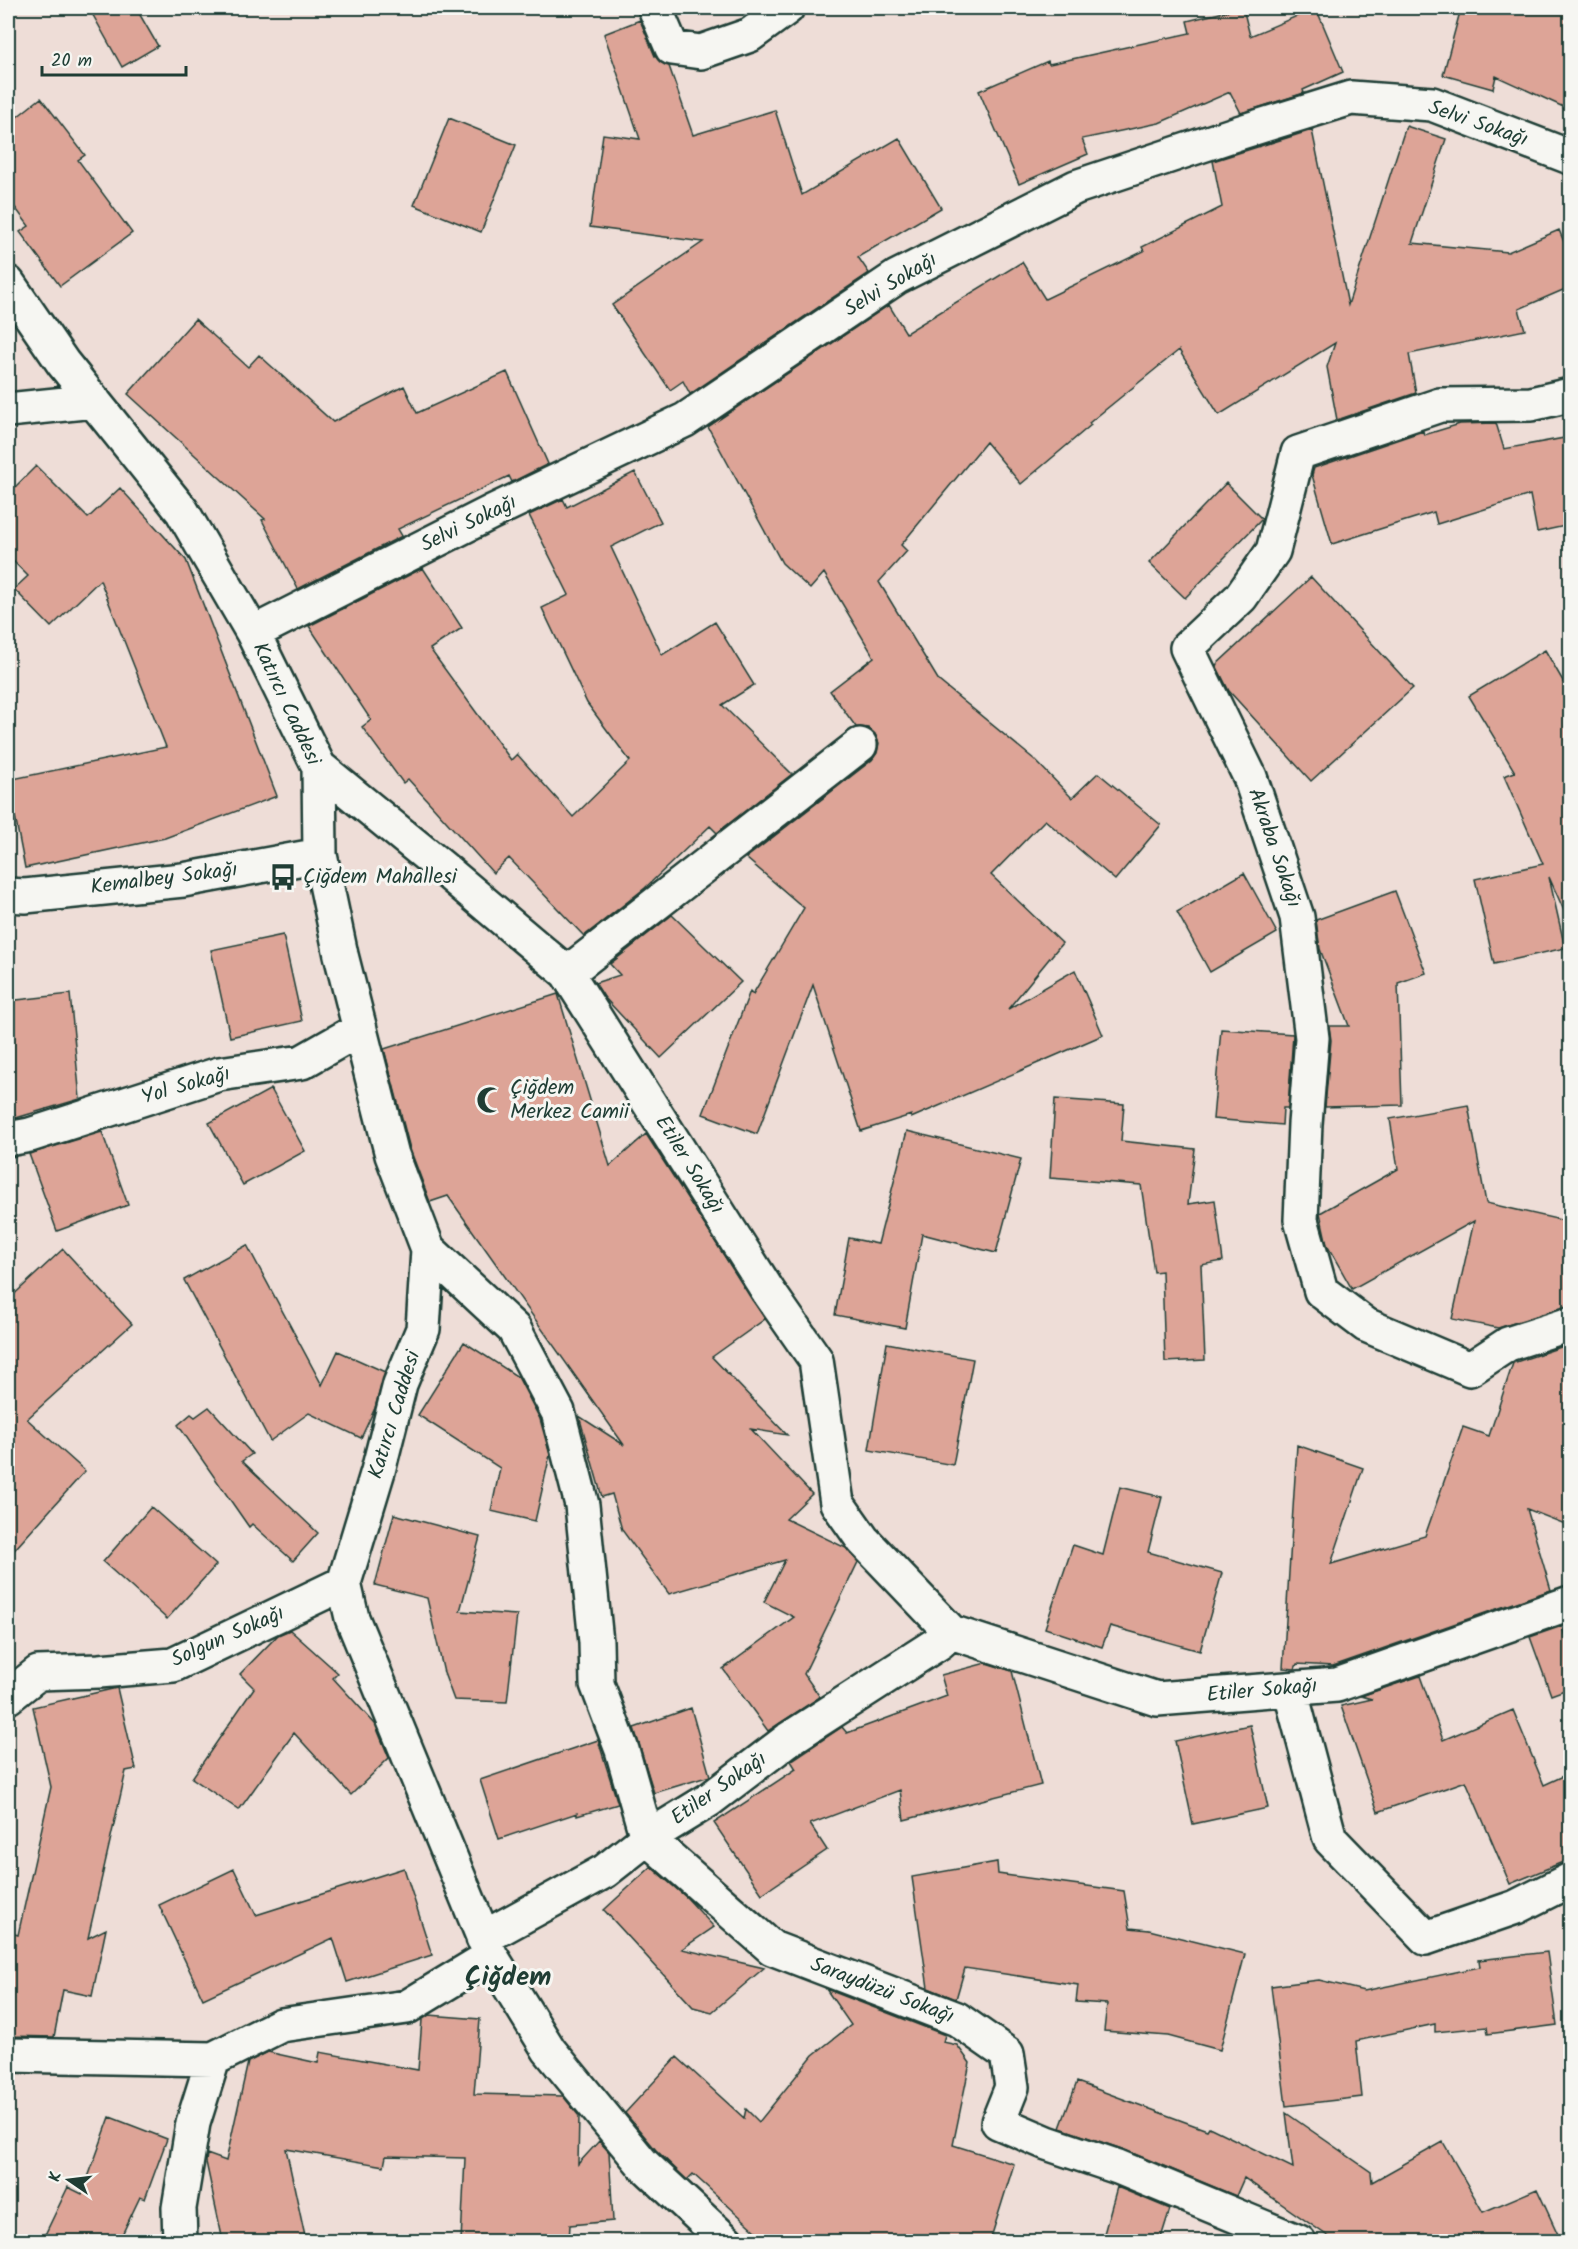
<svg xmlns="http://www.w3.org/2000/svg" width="1578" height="2249" font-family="Kalam,sans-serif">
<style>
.building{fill:#dda497;stroke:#1f3d34;stroke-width:1.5}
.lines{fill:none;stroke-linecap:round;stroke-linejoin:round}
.minor-casing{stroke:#1f3d34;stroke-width:38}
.minor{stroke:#f6f6f2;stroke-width:33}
.labels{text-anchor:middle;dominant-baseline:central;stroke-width:6;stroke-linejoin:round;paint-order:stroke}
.street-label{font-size:21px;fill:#1f3d34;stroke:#f6f6f2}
.poi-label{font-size:21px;fill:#1f3d34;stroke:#f6f6f2;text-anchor:start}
.district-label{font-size:27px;font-weight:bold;fill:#1f3d34;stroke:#f6f6f2}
</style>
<rect width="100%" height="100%" fill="#eeddd7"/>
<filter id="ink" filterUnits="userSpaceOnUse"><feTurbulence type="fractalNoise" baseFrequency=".0167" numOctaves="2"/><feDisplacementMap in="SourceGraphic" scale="12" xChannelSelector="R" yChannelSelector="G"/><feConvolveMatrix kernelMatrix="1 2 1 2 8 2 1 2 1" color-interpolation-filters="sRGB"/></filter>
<g filter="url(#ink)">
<!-- building -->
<path class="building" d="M 89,8 L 136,8 L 158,46 L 122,67 Z
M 1240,8 L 1243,8 L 1250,36 L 1316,8 L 1343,72 L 1303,90 L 1304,93 L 1241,113 L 1230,92 L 1159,123 L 1082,139 L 1088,154 L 1019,184 L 979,91 L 1048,61 L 1049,64 L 1190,33 L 1187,21 Z
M 1461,8 L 1570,8 L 1570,110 L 1496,76 L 1493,89 L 1443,75 Z
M 640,20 L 655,56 L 660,62 L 669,66 L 693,135 L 775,110 L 802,195 L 899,138 L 941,208 L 858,257 L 869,273 L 690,394 L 683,381 L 670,390 L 612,305 L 703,242 L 590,227 L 603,134 L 640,139 L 604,34 Z
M 41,98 L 85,155 L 78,160 L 132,233 L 60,286 L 20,232 L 29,226 L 8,198 L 8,124 Z
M 449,118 L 516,145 L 481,232 L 414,205 Z
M 1406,126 L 1446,139 L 1412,243 L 1508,252 L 1559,230 L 1570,256 L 1570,287 L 1519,309 L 1525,330 L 1409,354 L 1416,393 L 1337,420 L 1327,367 L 1335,343 L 1219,415 L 1179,350 L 1089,423 L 1091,425 L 1021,484 L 986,442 L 901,545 L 907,551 L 879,582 L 939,681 L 1035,760 L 1072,798 L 1098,773 L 1161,825 L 1115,880 L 1045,820 L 991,875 L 1062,943 L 1008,1009 L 1075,970 L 1103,1035 L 911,1118 L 911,1115 L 861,1131 L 813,985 L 757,1134 L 703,1114 L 750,991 L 753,994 L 804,908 L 746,858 L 872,760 L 877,753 L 879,743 L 875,734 L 868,728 L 856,727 L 830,691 L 874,657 L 824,573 L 810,589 L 782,563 L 708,427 L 889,305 L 906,333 L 1022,262 L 1045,299 L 1144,251 L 1142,247 L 1222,207 L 1213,161 L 1312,130 L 1348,305 Z
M 195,319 L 248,367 L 259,355 L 333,422 L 404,386 L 417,413 L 507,372 L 548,464 L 512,482 L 509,476 L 398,529 L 402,536 L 298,589 L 262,520 L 265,519 L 128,394 Z
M 1496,423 L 1504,449 L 1570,437 L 1570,525 L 1537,532 L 1530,495 L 1437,524 L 1434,512 L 1332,544 L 1312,475 L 1314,468 L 1423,431 L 1424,435 L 1460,424 Z
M 36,466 L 88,518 L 120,488 L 186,560 L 277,796 L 165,838 L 25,868 L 8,780 L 166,747 L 100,580 L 51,627 L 14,589 L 28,576 L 8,556 L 8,494 Z
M 635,472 L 661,522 L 611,547 L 662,655 L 715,622 L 754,685 L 722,705 L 792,774 L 717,833 L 710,826 L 645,888 L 584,936 L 509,858 L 493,873 L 408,779 L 403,783 L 362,727 L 371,720 L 309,626 L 423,568 L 462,628 L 430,649 L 511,760 L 517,754 L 573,817 L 630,761 L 587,703 L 542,608 L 569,595 L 529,515 L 563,499 L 567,507 Z
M 1226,483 L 1262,519 L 1185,598 L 1149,563 Z
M 1311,577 L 1413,688 L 1311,781 L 1229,691 L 1216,665 Z
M 1545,650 L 1570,693 L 1570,924 L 1549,877 L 1565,948 L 1494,964 L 1475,879 L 1543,864 L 1504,776 L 1515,772 L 1469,696 Z
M 1244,873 L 1277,933 L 1210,972 L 1177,912 Z
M 1395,891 L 1426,973 L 1398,983 L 1402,1105 L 1325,1107 L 1331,1040 L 1329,1026 L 1349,1026 L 1320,949 L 1316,920 Z
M 672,915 L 741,982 L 661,1058 L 604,997 L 595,983 L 620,975 L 610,964 Z
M 283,935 L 302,1021 L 230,1037 L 211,950 Z
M 70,994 L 80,1099 L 16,1118 L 9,1099 L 8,1087 L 8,1001 Z
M 558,994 L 610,1166 L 646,1134 L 765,1319 L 712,1357 L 787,1435 L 751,1429 L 812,1494 L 786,1519 L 846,1548 L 858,1562 L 804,1674 L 820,1697 L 768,1731 L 723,1669 L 794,1617 L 764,1602 L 785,1560 L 669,1594 L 622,1530 L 612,1494 L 602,1497 L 579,1416 L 624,1445 L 448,1196 L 430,1202 L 410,1149 L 384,1049 Z
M 1221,1029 L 1293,1034 L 1288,1108 L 1283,1108 L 1282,1125 L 1213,1119 Z
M 271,1089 L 305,1151 L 243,1185 L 209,1123 Z
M 1055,1099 L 1124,1104 L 1121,1141 L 1195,1149 L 1188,1204 L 1215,1200 L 1223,1261 L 1201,1265 L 1205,1360 L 1165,1362 L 1162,1271 L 1154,1272 L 1141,1185 L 1050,1178 Z
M 1468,1105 L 1486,1203 L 1570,1222 L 1570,1306 L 1498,1328 L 1452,1319 L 1474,1221 L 1352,1289 L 1327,1245 L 1320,1213 L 1398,1169 L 1390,1119 Z
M 907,1131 L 1021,1159 L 996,1253 L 922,1234 L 905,1328 L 835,1315 L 849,1238 L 878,1244 Z
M 102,1132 L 128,1205 L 57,1231 L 29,1154 Z
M 247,1245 L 322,1385 L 338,1351 L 385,1372 L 375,1408 L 361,1438 L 309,1413 L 270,1441 L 184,1280 Z
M 63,1249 L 132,1324 L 27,1419 L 85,1471 L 8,1557 L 8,1300 Z
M 464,1342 L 518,1377 L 540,1419 L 550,1455 L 535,1521 L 491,1511 L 500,1468 L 418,1415 Z
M 887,1343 L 973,1359 L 953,1465 L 869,1450 Z
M 1570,1344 L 1570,1526 L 1527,1509 L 1551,1590 L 1333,1666 L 1297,1664 L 1295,1669 L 1283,1668 L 1297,1445 L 1363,1468 L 1331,1564 L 1425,1536 L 1463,1427 L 1489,1436 L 1513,1363 Z
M 209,1407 L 252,1454 L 242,1461 L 318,1533 L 293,1561 L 252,1524 L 249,1527 L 178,1425 L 191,1414 L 195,1417 Z
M 1120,1487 L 1162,1497 L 1148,1552 L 1222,1573 L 1200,1651 L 1110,1626 L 1102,1647 L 1045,1628 L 1073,1545 L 1103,1555 Z
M 151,1507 L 216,1565 L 167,1619 L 103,1562 Z
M 394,1514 L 480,1537 L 460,1611 L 517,1615 L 507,1702 L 454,1700 L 444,1673 L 427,1598 L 375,1585 Z
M 1562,1626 L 1570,1655 L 1570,1688 L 1551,1695 L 1530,1637 Z
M 290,1630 L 338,1673 L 333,1678 L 375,1724 L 389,1758 L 351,1795 L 294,1733 L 239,1810 L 192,1778 L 254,1688 L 240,1674 L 278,1635 Z
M 986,1663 L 1012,1671 L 1041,1785 L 904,1820 L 900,1790 L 810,1824 L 827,1850 L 762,1894 L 714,1823 L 796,1769 L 791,1761 L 842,1727 L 847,1733 L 947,1696 L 941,1675 Z
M 1420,1676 L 1443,1740 L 1513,1710 L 1544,1785 L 1570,1773 L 1570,1859 L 1510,1884 L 1466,1781 L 1378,1812 L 1341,1706 L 1372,1699 L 1361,1696 Z
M 117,1688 L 136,1769 L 126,1771 L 88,1938 L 106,1929 L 92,1996 L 63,1990 L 54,2037 L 8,2036 L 8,1932 L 18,1935 L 51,1787 L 33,1707 Z
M 691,1708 L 710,1776 L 654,1793 L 634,1728 Z
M 1250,1725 L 1268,1808 L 1193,1824 L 1175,1741 Z
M 598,1740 L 618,1804 L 577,1816 L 577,1813 L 499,1839 L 480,1780 Z
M 997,1862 L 998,1874 L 1124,1891 L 1130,1928 L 1149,1930 L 1245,1954 L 1220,2050 L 1168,2036 L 1104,2031 L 1107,2004 L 1076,2002 L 1078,1985 L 965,1968 L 956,1999 L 928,1988 L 912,1877 Z
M 651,1867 L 687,1898 L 714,1927 L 682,1949 L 764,1968 L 712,2012 L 693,2007 L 604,1910 Z
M 404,1868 L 432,1955 L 347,1982 L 333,1938 L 203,1999 L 159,1905 L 234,1869 L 256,1915 Z
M 1547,1952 L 1557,2025 L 1488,2034 L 1487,2027 L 1435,2032 L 1435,2024 L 1356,2041 L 1362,2097 L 1286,2106 L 1271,1986 L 1319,1980 L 1364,1991 L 1480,1967 L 1479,1960 Z
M 826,1989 L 945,2035 L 943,2042 L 957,2045 L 970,2063 L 953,2145 L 1014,2164 L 990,2241 L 767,2241 L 693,2174 L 687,2180 L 656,2150 L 625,2113 L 677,2057 L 744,2118 L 746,2109 L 759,2122 L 813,2055 L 851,2025 Z
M 429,2015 L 480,2019 L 474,2094 L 563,2096 L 579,2116 L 578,2164 L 599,2141 L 609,2152 L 613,2221 L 570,2225 L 569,2241 L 461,2241 L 465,2158 L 386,2156 L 384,2166 L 286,2149 L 306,2241 L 223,2241 L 206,2162 L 207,2154 L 226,2161 L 248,2062 L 268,2052 L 318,2063 L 320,2052 L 418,2070 L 422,2020 Z
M 1077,2082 L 1207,2130 L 1209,2127 L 1293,2168 L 1286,2113 L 1371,2172 L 1372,2182 L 1443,2142 L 1483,2212 L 1537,2189 L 1561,2241 L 1335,2241 L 1244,2178 L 1236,2196 L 1125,2150 L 1060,2128 Z
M 110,2117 L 167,2139 L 145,2199 L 140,2197 L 119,2241 L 42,2241 L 68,2187 L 82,2194 Z
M 1117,2187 L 1170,2209 L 1160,2241 L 1102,2241 Z"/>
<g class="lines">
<defs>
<path id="minor" d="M 655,8 L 672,48 L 701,52 L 750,35 L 787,8
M 8,283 L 63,363 L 182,511 L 253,633 L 319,767 L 320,855 L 341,955 L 392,1155 L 428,1249 L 423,1329 L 400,1384 L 378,1471 L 344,1583 L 352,1618 L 491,1956 L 407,2007 L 281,2025 L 213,2059 L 193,2123 L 179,2208 L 180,2242
M 1570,395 L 1531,404 L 1440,405 L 1298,453 L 1273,551 L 1241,597 L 1187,648 L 1250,777 L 1297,917 L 1312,1038 L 1305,1124 L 1301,1220 L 1321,1291 L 1366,1325 L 1470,1369 L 1508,1344 L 1570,1324
M 8,410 L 94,401
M 253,633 L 492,512 L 685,420 L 897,277 L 1076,187 L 1238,133 L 1351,98 L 1432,104 L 1570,157
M 319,767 L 445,870 L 567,973 L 768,1291 L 816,1360 L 837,1503 L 863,1540 L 951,1632
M 8,895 L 25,896 L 183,880 L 320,855
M 567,973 L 860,745
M 8,1139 L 30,1135 L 219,1074 L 302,1062 L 360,1029
M 428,1249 L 514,1329 L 558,1412 L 582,1505 L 596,1642 L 597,1684 L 622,1750 L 647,1838 L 772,1948 L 957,2019 L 1007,2054 L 1012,2087 L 998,2122 L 1047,2143 L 1118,2167 L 1299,2242
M 1290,1689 L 1330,1839 L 1426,1938 L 1516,1907 L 1570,1880
M 8,1697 L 38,1673 L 99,1671 L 173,1665 L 344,1583
M 483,1938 L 605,1871 L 647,1838 L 709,1800 L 789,1739 L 940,1642 L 951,1632 L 1157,1699 L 1337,1685 L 1570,1603
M 491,1956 L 549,2050 L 642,2163 L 727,2242
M 8,2055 L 213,2059"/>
</defs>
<!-- minor casing -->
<use href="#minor" class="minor-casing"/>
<!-- minor -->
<use href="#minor" class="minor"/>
</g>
</g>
<!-- icons -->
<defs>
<symbol id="bus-bare" viewBox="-9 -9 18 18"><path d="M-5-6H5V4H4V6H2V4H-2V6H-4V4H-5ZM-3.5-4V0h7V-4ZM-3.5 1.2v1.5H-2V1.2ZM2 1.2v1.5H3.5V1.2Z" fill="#1f3d34" stroke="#f6f6f2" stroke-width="2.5" paint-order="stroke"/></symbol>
<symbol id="mosque-bare" viewBox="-9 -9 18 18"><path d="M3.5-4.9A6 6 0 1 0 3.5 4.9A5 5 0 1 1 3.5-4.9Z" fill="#1f3d34" stroke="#f6f6f2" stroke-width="2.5" paint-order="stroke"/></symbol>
</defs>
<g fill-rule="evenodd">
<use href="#bus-bare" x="264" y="858" width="38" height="38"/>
<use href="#mosque-bare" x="471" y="1081" width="38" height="38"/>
</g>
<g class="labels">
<!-- street labels -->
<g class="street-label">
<text transform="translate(1478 124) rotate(19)">Selvi Sokağı</text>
<text transform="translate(891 285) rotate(-31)">Selvi Sokağı</text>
<text transform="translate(469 524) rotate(-26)">Selvi Sokağı</text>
<text transform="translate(286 704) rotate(65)">Katırcı Caddesi</text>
<text transform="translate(1274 848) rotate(71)">Akraba Sokağı</text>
<text transform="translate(164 879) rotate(-7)">Kemalbey Sokağı</text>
<text transform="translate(186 1086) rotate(-16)">Yol Sokağı</text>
<text transform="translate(689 1165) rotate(58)">Etiler Sokağı</text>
<text transform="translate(395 1415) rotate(-73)">Katırcı Caddesi</text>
<text transform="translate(228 1637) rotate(-24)">Solgun Sokağı</text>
<text transform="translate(1262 1691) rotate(-5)">Etiler Sokağı</text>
<text transform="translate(719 1789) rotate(-35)">Etiler Sokağı</text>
<text transform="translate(882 1991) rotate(21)">Saraydüzü Sokağı</text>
</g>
<!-- poi labels -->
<g class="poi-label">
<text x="303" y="877">Çiğdem Mahallesi</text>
<text x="510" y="1088">Çiğdem<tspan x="510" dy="24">Merkez Camii</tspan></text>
</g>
<!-- district labels -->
<g class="district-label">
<text x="508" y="1977">Çiğdem</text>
</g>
</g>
<!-- margin -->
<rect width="1578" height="2249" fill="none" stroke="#f6f6f2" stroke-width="30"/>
<rect x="15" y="15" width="1548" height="2219" fill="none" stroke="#1f3d34" stroke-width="2" filter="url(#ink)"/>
<!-- north arrow -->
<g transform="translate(69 2180) rotate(284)" stroke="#f6f6f2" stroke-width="4.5" paint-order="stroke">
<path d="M0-4.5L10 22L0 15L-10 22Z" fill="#1f3d34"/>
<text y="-9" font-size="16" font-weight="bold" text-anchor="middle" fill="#1f3d34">K</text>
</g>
<!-- scale -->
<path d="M42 66v9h144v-9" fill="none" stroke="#1f3d34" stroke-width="3"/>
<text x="51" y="66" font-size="18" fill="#1f3d34" stroke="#f6f6f2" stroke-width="4.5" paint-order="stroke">20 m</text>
</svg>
